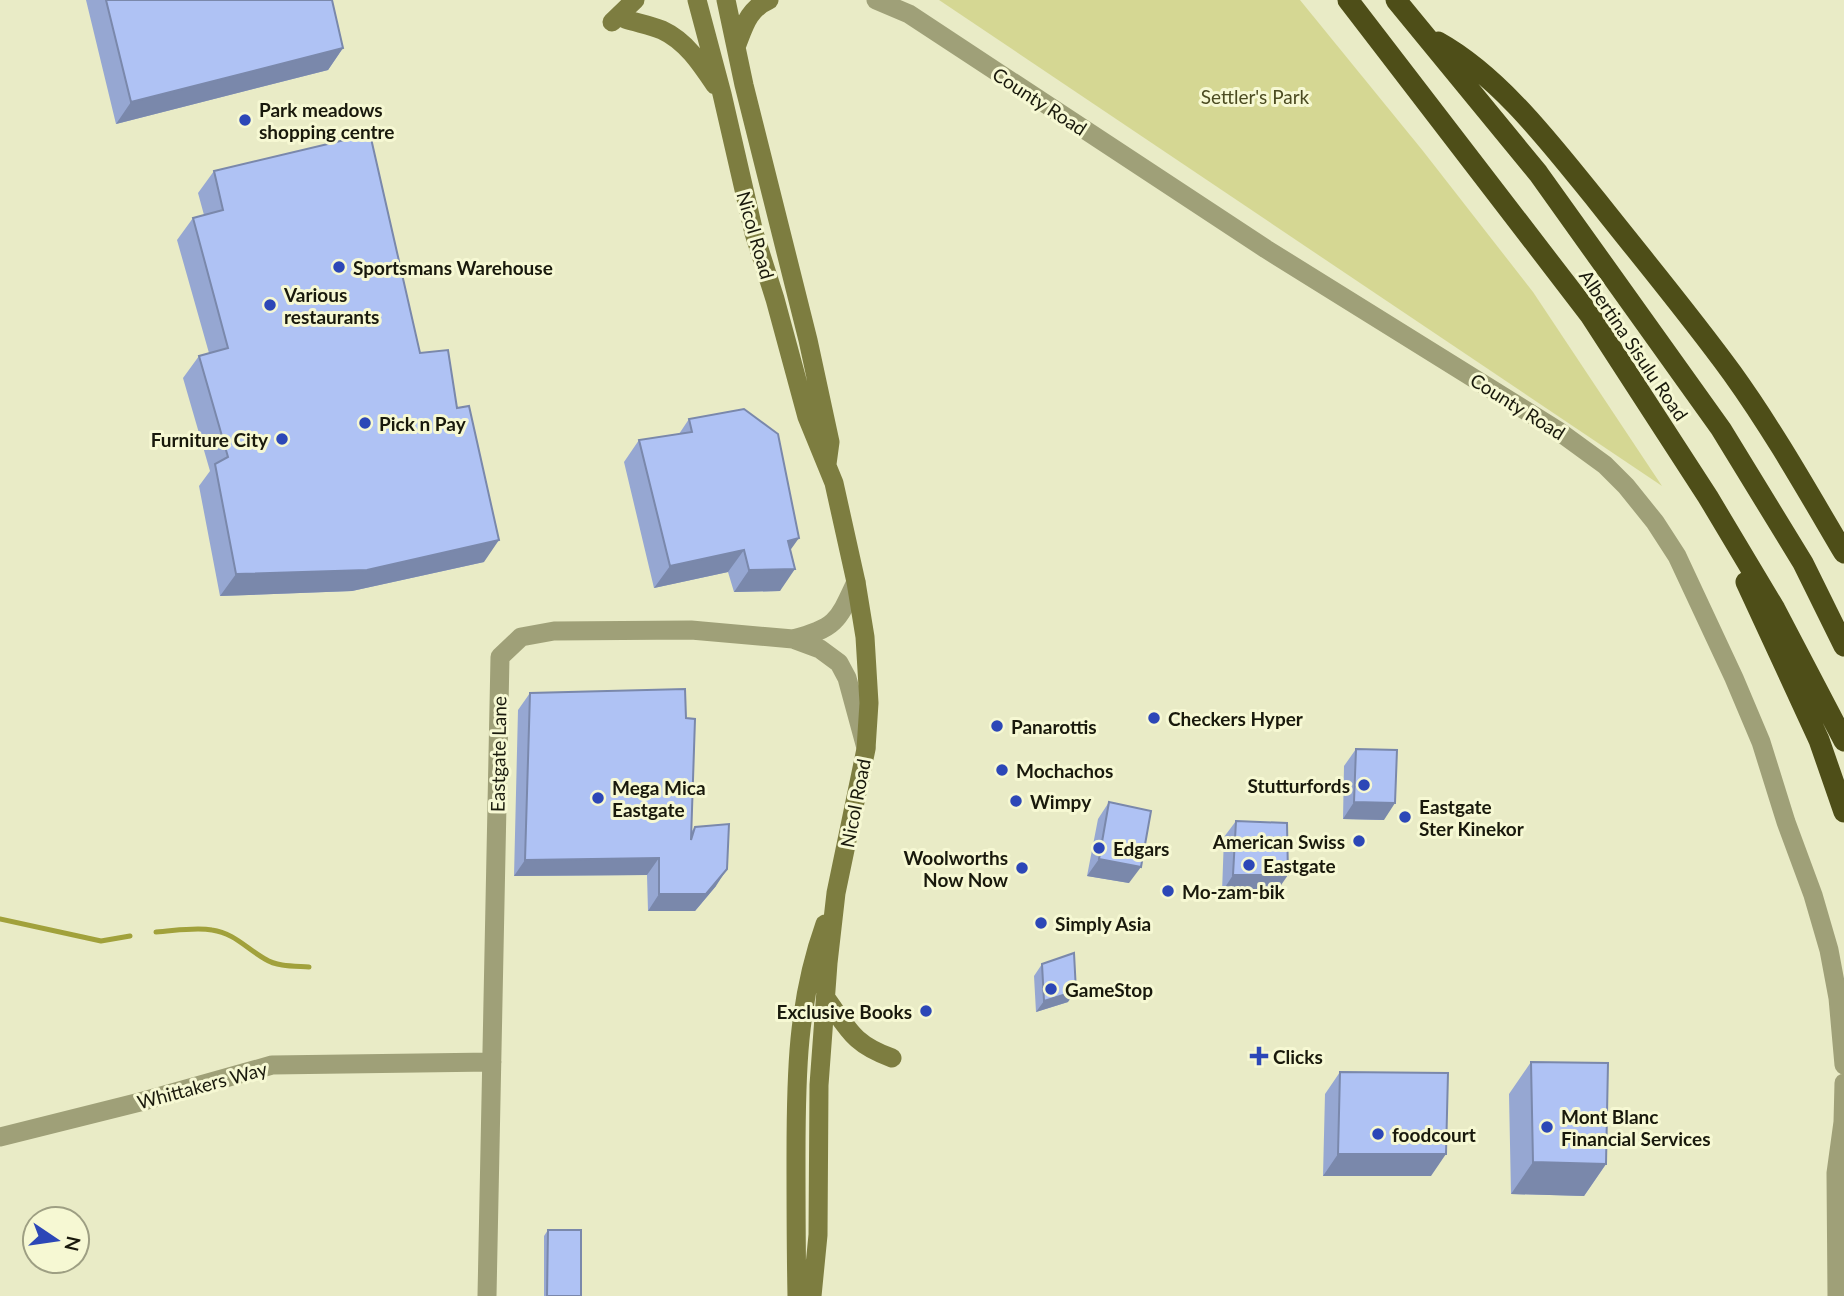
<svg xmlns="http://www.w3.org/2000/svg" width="1844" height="1296" font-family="Lato,sans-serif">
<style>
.green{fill:#d5d793}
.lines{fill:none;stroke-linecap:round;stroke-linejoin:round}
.stream{stroke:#a1a13b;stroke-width:5}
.minor{stroke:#9fa078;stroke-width:19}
.tertiary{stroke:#9fa078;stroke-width:19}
.secondary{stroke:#7d7d40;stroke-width:19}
.motorway{stroke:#4e4e18;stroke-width:21}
.wall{fill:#96a7d2}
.shaded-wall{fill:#7a88ab}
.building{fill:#afc2f4;stroke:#7a88ab;stroke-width:2}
.poi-dot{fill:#2c47b7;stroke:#f6f8d3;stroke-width:2.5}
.labels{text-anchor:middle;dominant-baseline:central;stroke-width:6;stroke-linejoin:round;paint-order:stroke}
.park-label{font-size:19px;fill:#4b4b21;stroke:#f6f8d3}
.street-label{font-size:19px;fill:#19190c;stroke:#f6f8d3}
.poi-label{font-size:19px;font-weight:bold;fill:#19190c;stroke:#f6f8d3;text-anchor:start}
</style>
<rect width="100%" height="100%" fill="#e9ebc6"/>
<!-- green -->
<path class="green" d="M 939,0 L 1300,0 L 1423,151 L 1533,292 L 1662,486 Z"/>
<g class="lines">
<!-- stream -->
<path class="stream" d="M 0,919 L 101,941 L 130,936
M 156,932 C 174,931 194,927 212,930 C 234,933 247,949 265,959 C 278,967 294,966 309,967"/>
<!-- minor -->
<path class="minor" d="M 793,639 C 836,628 838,621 856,582
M 0,1137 L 140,1102 L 272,1065 L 492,1062
M 487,1296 L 500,657 L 521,637 L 554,631 L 691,630 L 793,639 L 820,649 L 839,663 L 847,678 L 866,748"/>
<!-- tertiary -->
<path class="tertiary" d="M 876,0 L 909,14 L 1266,249 L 1557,430 L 1605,465 L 1626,486 L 1655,522 L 1677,556 L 1734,678 L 1761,742 L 1786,822 L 1813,895 L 1829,950 L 1838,998 L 1844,1065
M 1837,1296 L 1836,1173 L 1843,1122 L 1844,1083"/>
<!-- secondary -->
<path class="secondary" d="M 697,0 L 722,94 L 754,233 L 775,299 L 807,417 L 834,483 L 856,582 L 865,637 L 869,703 L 866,749 L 836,893 L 828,963 L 819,1085 L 818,1235 L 812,1296
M 726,0 L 744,85 L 808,340 L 830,442 L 827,464
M 625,19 C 637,23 651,25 662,30 C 686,41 701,64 715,85
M 612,22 L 635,0
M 736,47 C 744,27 748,9 769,0
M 826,998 C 849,1030 853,1044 892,1058
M 797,1296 C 796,1250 796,1203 796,1157 C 796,1075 797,1002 825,924"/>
<!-- motorway -->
<path class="motorway" d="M 1348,0 L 1590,315 L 1708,497 L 1775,609 L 1844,741
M 1396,0 L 1538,173 L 1721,429 L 1803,563 L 1844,646
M 1438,42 C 1501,77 1553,147 1598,202 C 1643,259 1689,314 1732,373 C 1773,430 1808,492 1844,553
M 1746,582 L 1819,740 L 1844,812"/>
</g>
<!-- wall -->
<path class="wall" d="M 86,0 L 332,0 L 343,48 L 328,70 L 116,124 Z
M 214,171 L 420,353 L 484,562 L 352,591 L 220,596 L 199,486 L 210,471 L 183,378 L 199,356 L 209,353 L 177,240 L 193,218 L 204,215 L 198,193 Z
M 689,419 L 791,550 L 780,591 L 734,592 L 728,572 L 654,588 L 624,462 L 639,440 L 679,434 Z
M 530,693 L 686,718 L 691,832 L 695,827 L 716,886 L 695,911 L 648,911 L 647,875 L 514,876 L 518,710 Z
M 1356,749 L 1384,820 L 1343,819 L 1344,766 Z
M 1109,802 L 1129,883 L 1087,876 L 1098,819 Z
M 1236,821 L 1277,891 L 1222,892 L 1224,837 Z
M 1042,964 L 1068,1002 L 1036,1012 L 1034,976 Z
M 1531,1062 L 1606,1164 L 1584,1196 L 1511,1194 L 1509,1094 Z
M 1340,1072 L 1431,1176 L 1323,1176 L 1325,1094 Z
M 548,1230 L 581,1296 L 544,1296 L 544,1236 Z"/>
<!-- shaded-wall -->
<path class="shaded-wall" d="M 343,48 L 328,70 L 116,124 L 131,102 Z
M 799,538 L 784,559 L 788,541 Z
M 499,540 L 484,562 L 352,591 L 220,596 L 236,574 Z
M 744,550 L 728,572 L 654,588 L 670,566 Z
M 795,569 L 780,591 L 734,592 L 749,570 Z
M 1354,802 L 1395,803 L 1384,820 L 1343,819 Z
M 659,858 L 647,875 L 514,876 L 525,860 Z
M 1099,859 L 1141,867 L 1129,883 L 1087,876 Z
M 727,869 L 716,886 L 695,911 L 648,911 L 659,894 Z
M 1233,875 L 1288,875 L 1277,891 L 1222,892 Z
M 1076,991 L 1068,1002 L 1036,1012 L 1044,1001 Z
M 1338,1154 L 1446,1154 L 1431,1176 L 1323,1176 Z
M 1533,1162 L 1606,1164 L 1584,1196 L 1511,1194 Z"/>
<!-- building -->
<path class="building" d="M 106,0 L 332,0 L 343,48 L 131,102 Z
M 370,134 L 420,353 L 448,350 L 457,408 L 469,406 L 499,540 L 367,570 L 236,574 L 215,464 L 228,457 L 199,356 L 228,348 L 193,218 L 223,210 L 214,171 Z
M 744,409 L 778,434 L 799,538 L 788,541 L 795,569 L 749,570 L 744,550 L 670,566 L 639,440 L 692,432 L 689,419 Z
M 685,689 L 686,718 L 695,719 L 691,840 L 695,827 L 729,824 L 727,869 L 706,894 L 659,894 L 659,858 L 525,860 L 530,693 Z
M 1356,749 L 1397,750 L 1395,803 L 1354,802 Z
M 1109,802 L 1151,811 L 1141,867 L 1099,859 Z
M 1236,821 L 1287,823 L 1288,875 L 1233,875 Z
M 1074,953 L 1076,991 L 1044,1001 L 1042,964 Z
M 1531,1062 L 1608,1063 L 1606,1164 L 1533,1162 Z
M 1340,1072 L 1448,1073 L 1446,1154 L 1338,1154 Z
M 548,1230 L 581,1230 L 581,1296 L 547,1296 Z"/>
<!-- markers -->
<g class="poi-dot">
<circle cx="245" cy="120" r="7"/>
<circle cx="339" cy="267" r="7"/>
<circle cx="270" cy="305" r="7"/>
<circle cx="365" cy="423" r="7"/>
<circle cx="282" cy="439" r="7"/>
<circle cx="1154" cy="718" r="7"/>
<circle cx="997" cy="726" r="7"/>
<circle cx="1002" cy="770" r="7"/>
<circle cx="1364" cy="785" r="7"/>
<circle cx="598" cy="798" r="7"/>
<circle cx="1016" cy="801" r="7"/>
<circle cx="1405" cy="817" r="7"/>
<circle cx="1359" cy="841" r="7"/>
<circle cx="1099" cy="848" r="7"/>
<circle cx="1249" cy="865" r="7"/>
<circle cx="1022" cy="868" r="7"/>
<circle cx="1168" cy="891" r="7"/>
<circle cx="1041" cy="923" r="7"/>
<circle cx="1051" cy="989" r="7"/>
<circle cx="926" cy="1011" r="7"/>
<path d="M1255.5 1045.5h7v7h7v7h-7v7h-7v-7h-7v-7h7z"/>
<circle cx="1547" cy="1127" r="7"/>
<circle cx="1378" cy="1134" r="7"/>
</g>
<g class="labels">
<!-- park labels -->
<g class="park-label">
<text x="1255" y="96">Settler's Park</text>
</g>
<!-- street labels -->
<g class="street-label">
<text transform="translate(1040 101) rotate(33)">County Road</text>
<text transform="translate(756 235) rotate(74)">Nicol Road</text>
<text transform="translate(1634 345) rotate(56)">Albertina Sisulu Road</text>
<text transform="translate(1518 406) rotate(32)">County Road</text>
<text transform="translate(498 754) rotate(-89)">Eastgate Lane</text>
<text transform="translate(855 803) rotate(-79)">Nicol Road</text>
<text transform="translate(202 1085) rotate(-15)">Whittakers Way</text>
</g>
<!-- poi labels -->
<g class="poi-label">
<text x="259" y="109">Park meadows<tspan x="259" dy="22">shopping centre</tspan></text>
<text x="353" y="267">Sportsmans Warehouse</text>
<text x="284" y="294">Various<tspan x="284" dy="22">restaurants</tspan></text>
<text x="379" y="423">Pick n Pay</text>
<text x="268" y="439" text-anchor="end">Furniture City</text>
<text x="1168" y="718">Checkers Hyper</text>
<text x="1011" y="726">Panarottis</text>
<text x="1016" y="770">Mochachos</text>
<text x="1350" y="785" text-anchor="end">Stutturfords</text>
<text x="612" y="787">Mega Mica<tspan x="612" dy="22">Eastgate</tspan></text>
<text x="1030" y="801">Wimpy</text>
<text x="1419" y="806">Eastgate<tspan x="1419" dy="22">Ster Kinekor</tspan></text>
<text x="1345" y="841" text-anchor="end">American Swiss</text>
<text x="1113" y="848">Edgars</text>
<text x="1008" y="857" text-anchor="end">Woolworths<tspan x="1008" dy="22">Now Now</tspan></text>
<text x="1263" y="865">Eastgate</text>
<text x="1182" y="891">Mo-zam-bik</text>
<text x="1055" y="923">Simply Asia</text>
<text x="1065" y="989">GameStop</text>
<text x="912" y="1011" text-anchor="end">Exclusive Books</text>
<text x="1273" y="1056">Clicks</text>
<text x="1561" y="1116">Mont Blanc<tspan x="1561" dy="22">Financial Services</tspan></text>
<text x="1392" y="1134">foodcourt</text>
</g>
</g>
<!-- north arrow -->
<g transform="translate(56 1240) rotate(103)"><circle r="33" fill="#f6f8d3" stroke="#9e9f83" stroke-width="2"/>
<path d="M0-5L12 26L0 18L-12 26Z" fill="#2c47b7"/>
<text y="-10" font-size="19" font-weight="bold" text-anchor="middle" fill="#19190c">N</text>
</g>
</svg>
